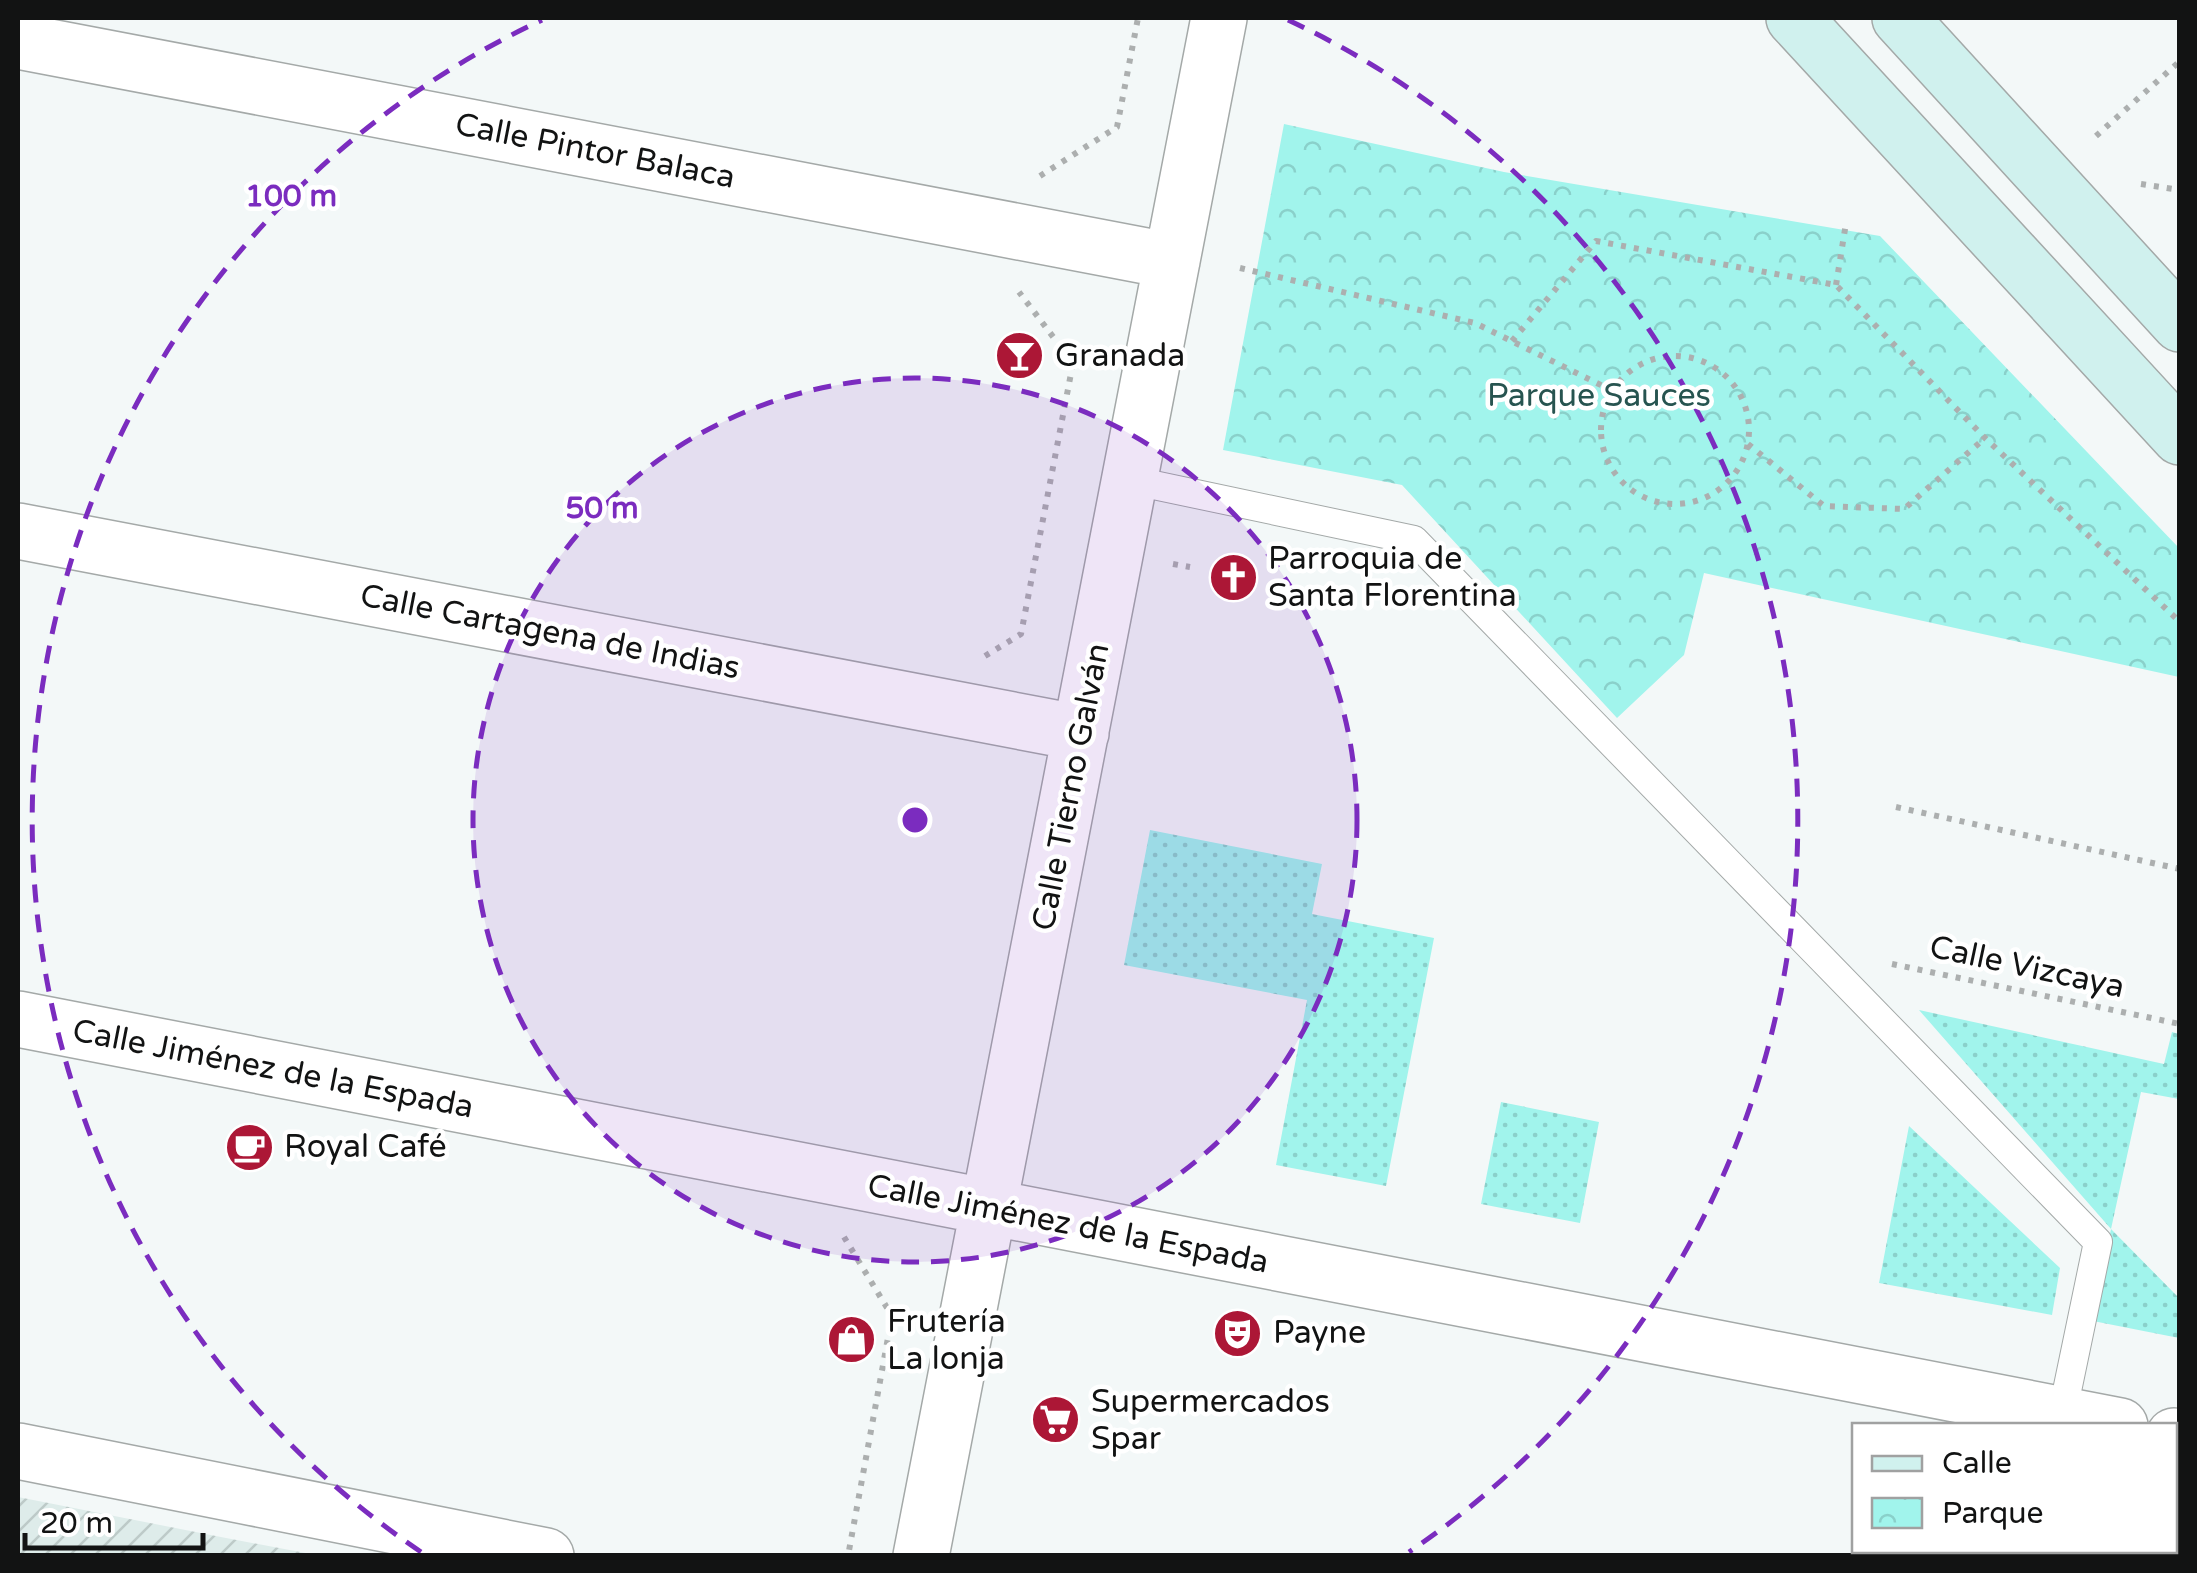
<svg xmlns="http://www.w3.org/2000/svg" width="2197" height="1573" font-family="'Varela Round',sans-serif">
<style>
.industrial{fill:url(#industrial-furrows)}
.park{fill:url(#park-crowns)}
.garden{fill:url(#garden-dots)}
.lines{fill:none;stroke-linecap:round;stroke-linejoin:round}
.service-casing{stroke:#a4a9a8;stroke-width:30}
.minor-casing{stroke:#a4a9a8;stroke-width:58}
.secondary-casing{stroke:#a4a9a8;stroke-width:58}
.path{stroke:#acafaf;stroke-width:6;stroke-dasharray:5 8;stroke-linecap:butt}
.service{stroke:#fff;stroke-width:28}
.minor{stroke:#fff;stroke-width:55}
.secondary{stroke:#d0f1ee;stroke-width:55}
.ring{fill:none;stroke:#7b2cbf;stroke-width:5;stroke-dasharray:18 12}
.labels{text-anchor:middle;dominant-baseline:central;stroke-width:9;stroke-linejoin:round;paint-order:stroke}
.street-label{font-size:32px;fill:#121313;stroke:#fff}
.poi-label{font-size:32px;fill:#121313;stroke:#fff;text-anchor:start}
.park-label{font-size:32px;fill:#275450;stroke:#fff}
.centre{fill:#7b2cbf;stroke:#fff;stroke-width:5}
.ring-label{font-size:30px;text-anchor:middle;font-weight:bold;fill:#7b2cbf;stroke:#fff;stroke-width:9;stroke-linejoin:round;paint-order:stroke}
</style>
<defs>
<pattern id="industrial-furrows" width="10" height="10" patternUnits="userSpaceOnUse" patternTransform="scale(2.5)"><rect width="10" height="10" fill="#deecea"/><path d="M-1 1l2-2M0 10L10 0M9 11l2-2" fill="none" stroke="#bdcac8"/></pattern>
<pattern id="park-crowns" width="20" height="18" patternUnits="userSpaceOnUse" patternTransform="scale(2.5)"><rect width="20" height="18" fill="#a1f4ec"/><path d="M2 6a3 3 0 1 1 6 0M12 15a3 3 0 1 1 6 0" fill="none" stroke="#8ad0ca"/></pattern>
<pattern id="garden-dots" width="8" height="8" patternUnits="userSpaceOnUse" patternTransform="scale(2.5)"><rect width="8" height="8" fill="#a1f4ec"/><path d="M2 2h.1M6 6h.1" fill="none" stroke="#8ad0ca" stroke-width="1.8" stroke-linecap="round"/></pattern>
</defs>
<rect width="100%" height="100%" fill="#f3f8f8"/>
<!-- industrial -->
<path class="industrial" d="M 18,1497 L 226,1538 L 316,1555 L 18,1555 Z"/>
<!-- park -->
<path class="park" d="M 1284,124 L 1504,172 L 1880,236 L 2179,548 L 2179,677 L 1704,573 L 1684,655 L 1617,718 L 1402,485 L 1223,450 Z"/>
<!-- garden -->
<path class="garden" d="M 1150,830 L 1322,864 L 1312,914 L 1434,938 L 1386,1186 L 1276,1165 L 1307,1000 L 1124,965 Z
M 1919,1010 L 2164,1064 L 2172,1032 L 2179,1034 L 2179,1099 L 2141,1092 L 2111,1229 L 2179,1298 L 2179,1338 L 2093,1321 L 2111,1229 Z
M 1501,1102 L 1599,1122 L 1580,1223 L 1481,1204 Z
M 1909,1126 L 2060,1268 L 2052,1315 L 1879,1283 Z"/>
<g class="lines">
<defs>
<path id="service" d="M 1130,480 L 1414,540 L 2098,1242 L 2062,1415"/>
<path id="minor" d="M 18,41 L 1172,261
M 18,531 L 1081,733
M 18,1019 L 2120,1426
M 2174,1436 L 2180,1437
M 18,1451 L 546,1556
M 921,1556 L 1219,18
M 1960,1556 L 1961,1550"/>
<path id="secondary" d="M 1794,18 L 2180,437
M 1900,18 L 2180,324"/>
</defs>
<!-- service casing -->
<use href="#service" class="service-casing"/>
<!-- minor casing -->
<use href="#minor" class="minor-casing"/>
<!-- secondary casing -->
<use href="#secondary" class="secondary-casing"/>
<!-- path -->
<path class="path" d="M 2096,136 L 2180,61
M 1040,176 L 1117,127 L 1138,18
M 2141,184 L 2180,190
M 1240,268 L 1475,323 L 1611,390
M 1836,285 L 1846,223
M 1512,341 L 1596,241 L 1836,285 L 1985,438 L 2180,622
M1601 430a74 74 0 1 1 148 0a74 74 0 1 1-148 0Z
M 1748,444 L 1824,506 L 1904,509 L 1985,438
M 1173,564 L 1190,567
M 985,656 L 1021,634 L 1073,363 L 1019,292
M 1896,807 L 2180,869
M 1892,964 L 2180,1024
M 844,1237 L 892,1316 L 848,1556"/>
<!-- service -->
<use href="#service" class="service"/>
<!-- minor -->
<use href="#minor" class="minor"/>
<!-- secondary -->
<use href="#secondary" class="secondary"/>
</g>
<!-- distance rings -->
<circle cx="915" cy="820" r="442" fill="#7b2cbf" fill-opacity=".12"/>
<g class="ring">
<circle cx="915" cy="820" r="442"/>
<path d="M421 1552A883 883 0 0 1 542 20M1288 20A883 883 0 0 1 1409 1552"/>
</g>
<!-- icons -->
<defs>
<symbol id="bar-disc" viewBox="-11 -11 22 22"><circle r="9.5" fill="#ac1736" stroke="#fff"/><path d="M-6-5H6L.8 .8V4.5H3.5V6h-7V4.5H-.8V.8Z" fill="#fff"/></symbol>
<symbol id="church-disc" viewBox="-11 -11 22 22"><circle r="9.5" fill="#ac1736" stroke="#fff"/><path d="M-1.2-6h2.4v3.5h3.3v2.4h-3.3V6h-2.4V-.1h-3.3v-2.4h3.3Z" fill="#fff"/></symbol>
<symbol id="cafe-disc" viewBox="-11 -11 22 22"><circle r="9.5" fill="#ac1736" stroke="#fff"/><path d="M-5.5-4.5H6V0H3Q3 3.5 0 3.5H-2.5Q-5.5 3.5-5.5 0ZM3-3.2v2h1.7v-2ZM-6 4.5H4V6H-6Z" fill="#fff"/></symbol>
<symbol id="theatre-disc" viewBox="-11 -11 22 22"><circle r="9.5" fill="#ac1736" stroke="#fff"/><path d="M-5-5.5Q0-4 5-5.5V0Q5 5 0 6Q-5 5-5 0ZM-3.3-2.5H-1v1.5H-3.3ZM1-2.5H3.3v1.5H1ZM-2.8 1Q0 5.5 2.8 1Z" fill="#fff"/></symbol>
<symbol id="shop-disc" viewBox="-11 -11 22 22"><circle r="9.5" fill="#ac1736" stroke="#fff"/><path d="M-5-2.5h2.3a2.7 3.5 0 0 1 5.4 0H5L5.5 6h-11ZM-1.5-2.5h3a1.5 2.3 0 0 0-3 0Z" fill="#fff"/></symbol>
<symbol id="supermarket-disc" viewBox="-11 -11 22 22"><circle r="9.5" fill="#ac1736" stroke="#fff"/><path d="M-6-5.5h2.5l.6 2H6L4.5 2H-2.5L-4.4-4H-6ZM-1.5 3.2a1.3 1.3 0 1 0 .1 0ZM3 3.2a1.3 1.3 0 1 0 .1 0Z" fill="#fff"/></symbol>
</defs>
<g fill-rule="evenodd">
<use href="#bar-disc" x="992" y="328" width="55" height="55"/>
<use href="#church-disc" x="1206" y="550" width="55" height="55"/>
<use href="#cafe-disc" x="222" y="1120" width="55" height="55"/>
<use href="#theatre-disc" x="1210" y="1306" width="55" height="55"/>
<use href="#shop-disc" x="824" y="1312" width="55" height="55"/>
<use href="#supermarket-disc" x="1028" y="1392" width="55" height="55"/>
</g>
<g class="labels">
<!-- street labels -->
<g class="street-label">
<text transform="translate(595 151) rotate(11)">Calle Pintor Balaca</text>
<text transform="translate(550 632) rotate(11)">Calle Cartagena de Indias</text>
<text transform="translate(1071 787) rotate(-79)">Calle Tierno Galván</text>
<text transform="translate(2027 967) rotate(12)">Calle Vizcaya</text>
<text transform="translate(273 1069) rotate(11)">Calle Jiménez de la Espada</text>
<text transform="translate(1068 1224) rotate(11)">Calle Jiménez de la Espada</text>
</g>
<!-- poi labels -->
<g class="poi-label">
<text x="1055" y="356">Granada</text>
<text x="1268" y="559">Parroquia de<tspan x="1268" dy="37">Santa Florentina</tspan></text>
<text x="284" y="1147">Royal Café</text>
<text x="887" y="1322">Frutería<tspan x="887" dy="37">La lonja</tspan></text>
<text x="1273" y="1333">Payne</text>
<text x="1091" y="1402">Supermercados<tspan x="1091" dy="37">Spar</tspan></text>
</g>
<!-- park labels -->
<g class="park-label">
<text x="1599" y="396">Parque Sauces</text>
</g>
</g>
<circle cx="915" cy="820" r="15" class="centre"/>
<g class="ring-label">
<text x="291" y="206">100 m</text>
<text x="602" y="518">50 m</text>
</g>
<!-- border -->
<rect width="2197" height="1573" fill="none" stroke="#121313" stroke-width="40"/>
<!-- legend -->
<rect x="1852" y="1423" width="325" height="130" fill="#ffffff" stroke="#a0a1a1" stroke-width="2.5"/>
<rect x="1872" y="1456" width="50" height="15" fill="#d0f1ee" stroke="#a0a1a1" stroke-width="2.5"/>
<text x="1942" y="1473" font-size="30" fill="#121313">Calle</text>
<rect x="1872" y="1498" width="50" height="30" fill="url(#park-crowns)" stroke="#a0a1a1" stroke-width="2.5"/>
<text x="1942" y="1523" font-size="30" fill="#121313">Parque</text>
<!-- scale -->
<path d="M25 1533v15h178v-15" fill="none" stroke="#121313" stroke-width="5"/>
<text x="40" y="1533" font-size="30" fill="#121313" stroke="#ffffff" stroke-width="8" paint-order="stroke">20 m</text>
</svg>
